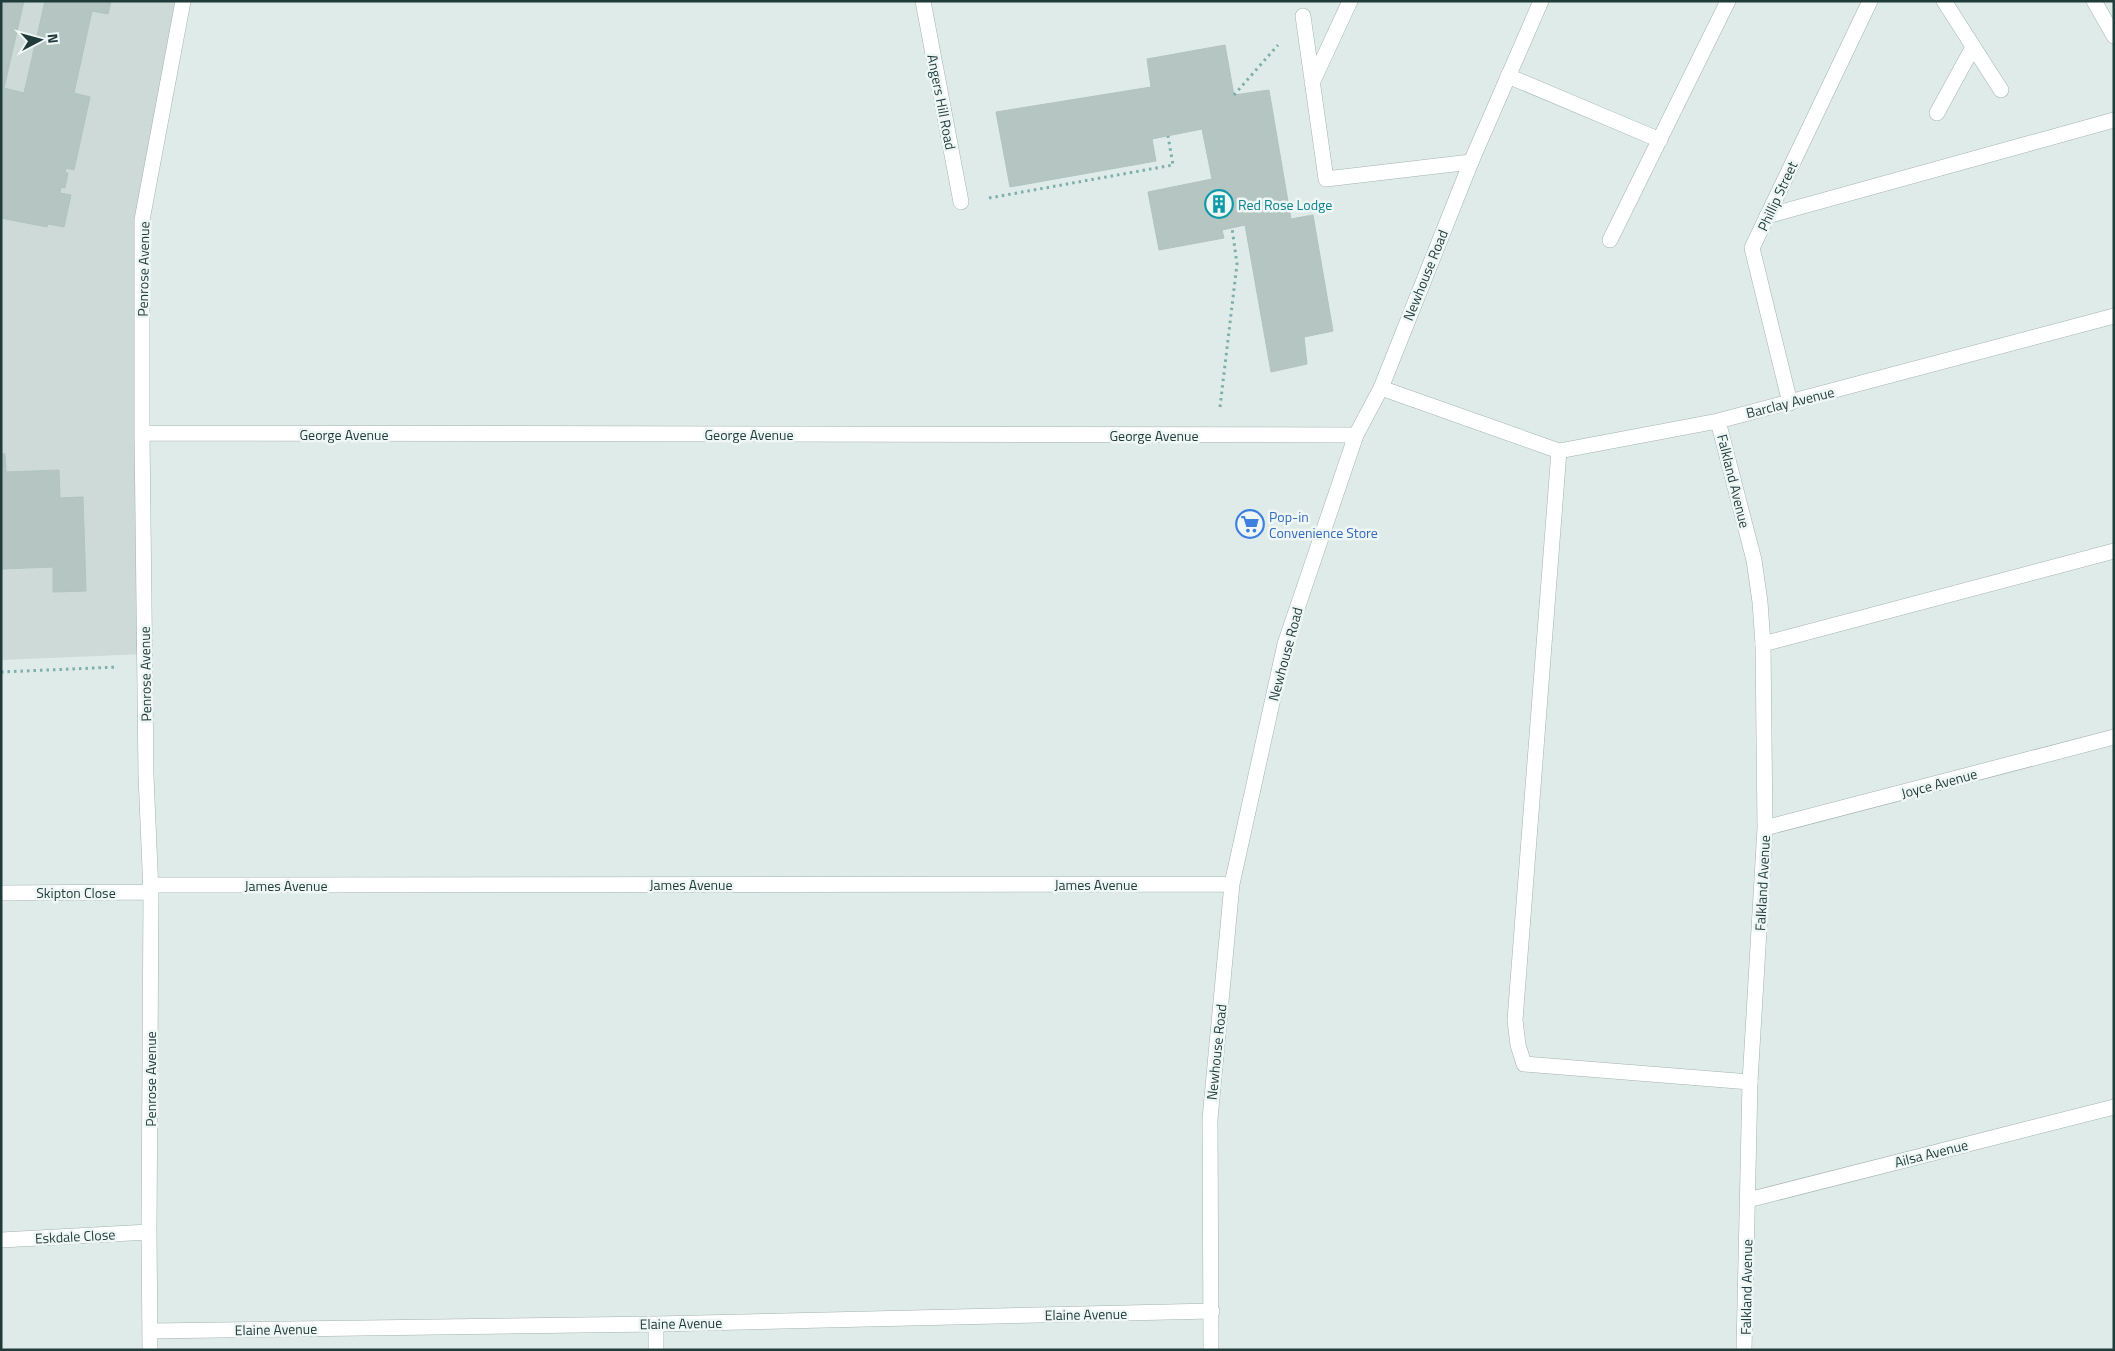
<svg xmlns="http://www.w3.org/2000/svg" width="2115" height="1351" font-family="'Titillium Web',sans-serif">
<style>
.built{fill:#cddad7}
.building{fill:#b4c5c2;stroke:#b1c4c1}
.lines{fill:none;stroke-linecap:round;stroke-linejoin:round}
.lane-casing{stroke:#a2b3b0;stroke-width:16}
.street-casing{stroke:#a2b3b0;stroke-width:16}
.path{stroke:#7eafab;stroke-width:3;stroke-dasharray:2.5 4;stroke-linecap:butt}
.lane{stroke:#fff;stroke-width:15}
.street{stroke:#fff;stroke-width:15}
.labels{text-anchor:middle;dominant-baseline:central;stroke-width:5;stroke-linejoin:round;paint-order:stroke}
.street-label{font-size:14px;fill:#1f3b3a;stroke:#eff7f5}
.culture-label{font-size:14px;fill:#0d838f;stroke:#eff7f5;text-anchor:start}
.shop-label{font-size:14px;fill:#366cbe;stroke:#eff7f5;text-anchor:start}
</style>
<rect width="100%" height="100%" fill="#dfebe8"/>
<!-- built -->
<path class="built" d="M 1,1 L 183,1 L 142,220 L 145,654 L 1,660 Z"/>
<!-- building -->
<path class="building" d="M 1,1 L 24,1 L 4,88 L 24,93 L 45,1 L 111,1 L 108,14 L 92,11 L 74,93 L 90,97 L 74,170 L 66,168 L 65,173 L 68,173 L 65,188 L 61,187 L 60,193 L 71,195 L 64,227 L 48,224 L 47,227 L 1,218 Z
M 1225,45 L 1234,95 L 1269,90 L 1291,219 L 1313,215 L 1333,331 L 1304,337 L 1307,364 L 1271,372 L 1245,225 L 1222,230 L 1224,238 L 1159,250 L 1148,192 L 1212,179 L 1202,129 L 1152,139 L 1156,161 L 1010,187 L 996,112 L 1151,87 L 1147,59 Z
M 1,454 L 5,454 L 6,472 L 59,470 L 60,498 L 83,497 L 86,591 L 53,592 L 53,567 L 1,569 Z"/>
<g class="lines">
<defs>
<path id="lane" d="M 1944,1 L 2001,90
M 1303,16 L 1326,179 L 1471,162
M 1508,76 L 1660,140
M 1312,83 L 1350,1
M 1937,113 L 1973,47
M 1767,216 L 2114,120
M 1610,240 L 1728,1
M 1559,451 L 1515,1020 L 1518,1045 L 1524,1064 L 1750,1082
M 1763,644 L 2114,551"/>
<path id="street" d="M 923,1 L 961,202
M 2094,1 L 2114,36
M 1381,388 L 1559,451 L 1718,421 L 2114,316
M 1790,403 L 1752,248 L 1870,1
M 1718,421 L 1754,560 L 1760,602 L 1763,644 L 1765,828 L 1750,1082 L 1744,1350
M 142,433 L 1356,435
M 1765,828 L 2114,737
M 150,885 L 1232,884
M 1,893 L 151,892
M 1748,1200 L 2114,1107
M 1,1240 L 149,1232
M 656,1324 L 656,1350
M 151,1331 L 656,1324 L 1212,1311
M 150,1350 L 149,1232 L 151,892 L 146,776 L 142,433 L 142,220 L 183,1
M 1211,1350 L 1210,1119 L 1232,884 L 1285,644 L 1356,435 L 1381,388 L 1471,162 L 1541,1"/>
</defs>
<!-- lane casing -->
<use href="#lane" class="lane-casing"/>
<!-- street casing -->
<use href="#street" class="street-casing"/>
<!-- path -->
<path class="path" d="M 1234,95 L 1278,45
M 989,198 L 1173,165 L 1168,136
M 1220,407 L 1237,264 L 1232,228
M 1,672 L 118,667"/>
<!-- lane -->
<use href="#lane" class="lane"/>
<!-- street -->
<use href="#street" class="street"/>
</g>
<!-- icons -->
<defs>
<symbol id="building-ring" viewBox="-11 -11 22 22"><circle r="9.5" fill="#eff7f5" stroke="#0f9aa8" stroke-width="1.5"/><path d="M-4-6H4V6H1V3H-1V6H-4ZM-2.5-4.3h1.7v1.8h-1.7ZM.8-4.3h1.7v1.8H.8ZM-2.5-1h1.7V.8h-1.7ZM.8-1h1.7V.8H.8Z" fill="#0f9aa8"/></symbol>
<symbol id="supermarket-ring" viewBox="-11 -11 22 22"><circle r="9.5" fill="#eff7f5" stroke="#3f7fe0" stroke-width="1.5"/><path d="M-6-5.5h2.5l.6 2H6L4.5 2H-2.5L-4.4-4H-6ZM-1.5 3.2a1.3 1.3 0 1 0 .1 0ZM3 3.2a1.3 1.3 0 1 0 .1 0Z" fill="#3f7fe0"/></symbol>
</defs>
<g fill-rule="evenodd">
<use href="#building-ring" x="1203" y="188" width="32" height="32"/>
<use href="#supermarket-ring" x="1234" y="508" width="32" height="32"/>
</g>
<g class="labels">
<!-- street labels -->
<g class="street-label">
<text transform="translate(942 102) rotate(79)">Angers Hill Road</text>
<text transform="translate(1777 196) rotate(-65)">Phillip Street</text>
<text transform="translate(143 269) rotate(-89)">Penrose Avenue</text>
<text transform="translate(1425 275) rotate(-68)">Newhouse Road</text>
<text transform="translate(1790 402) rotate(-14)">Barclay Avenue</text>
<text x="344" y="434">George Avenue</text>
<text x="749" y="434">George Avenue</text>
<text x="1154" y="435">George Avenue</text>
<text transform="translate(1734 481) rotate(76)">Falkland Avenue</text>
<text transform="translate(1285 654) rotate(-75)">Newhouse Road</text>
<text transform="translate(145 674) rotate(-91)">Penrose Avenue</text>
<text transform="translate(1939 783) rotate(-15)">Joyce Avenue</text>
<text transform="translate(1762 883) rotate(-87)">Falkland Avenue</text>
<text x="691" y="884">James Avenue</text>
<text x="1096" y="884">James Avenue</text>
<text x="286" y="885">James Avenue</text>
<text x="76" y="892">Skipton Close</text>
<text transform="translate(1216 1052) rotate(-84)">Newhouse Road</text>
<text transform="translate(150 1079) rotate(-90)">Penrose Avenue</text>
<text transform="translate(1931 1153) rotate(-14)">Ailsa Avenue</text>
<text transform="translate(75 1236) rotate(-3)">Eskdale Close</text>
<text transform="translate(1746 1287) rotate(-89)">Falkland Avenue</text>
<text transform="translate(1086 1314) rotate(-1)">Elaine Avenue</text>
<text transform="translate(681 1323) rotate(-1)">Elaine Avenue</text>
<text transform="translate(276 1329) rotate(-1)">Elaine Avenue</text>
</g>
<!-- culture labels -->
<g class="culture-label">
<text x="1238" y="204">Red Rose Lodge</text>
</g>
<!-- shop labels -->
<g class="shop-label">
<text x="1269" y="516">Pop-in<tspan x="1269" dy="16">Convenience Store</tspan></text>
</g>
</g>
<!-- border -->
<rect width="2115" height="1351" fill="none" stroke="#1f3b3a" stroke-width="5"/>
<!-- north arrow -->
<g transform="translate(40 40) rotate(84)" stroke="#eff7f5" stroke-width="4" paint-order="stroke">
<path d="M0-4L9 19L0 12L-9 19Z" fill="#1f3b3a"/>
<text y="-8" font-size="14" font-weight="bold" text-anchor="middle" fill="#1f3b3a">N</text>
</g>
</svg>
